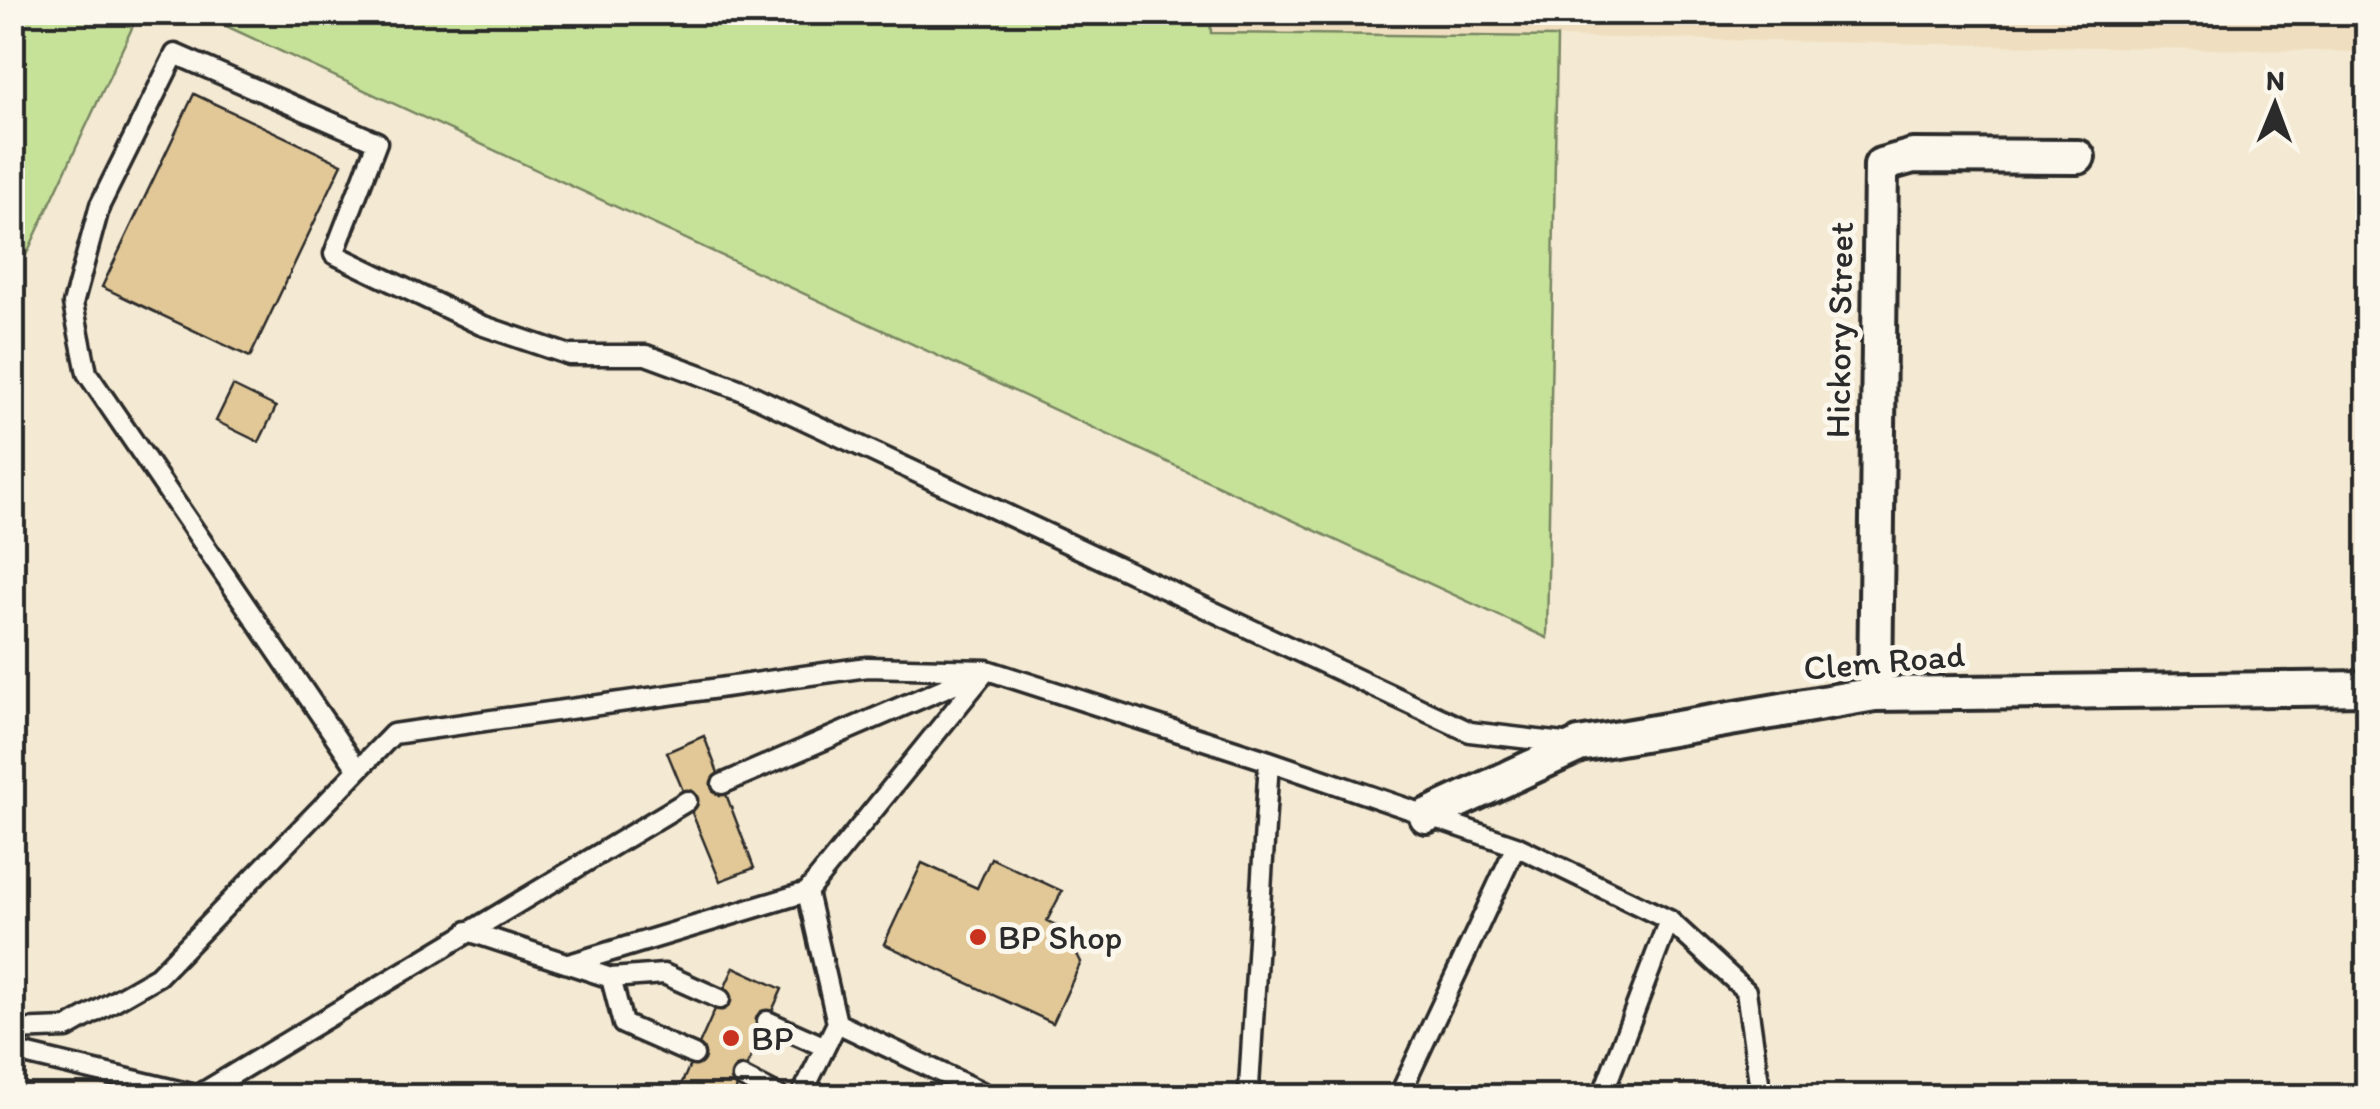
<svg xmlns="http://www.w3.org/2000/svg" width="2380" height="1109" font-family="Itim,sans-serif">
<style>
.built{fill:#efdfc0}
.green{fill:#c6e299;stroke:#788662;stroke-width:2.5}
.building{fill:#e2c897;stroke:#2b2b2b;stroke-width:2.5}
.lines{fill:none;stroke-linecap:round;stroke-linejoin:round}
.service-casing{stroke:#2b2b2b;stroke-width:25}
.minor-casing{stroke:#2b2b2b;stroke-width:40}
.service{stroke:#fbf7ec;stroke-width:18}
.minor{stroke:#fbf7ec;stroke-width:32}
.poi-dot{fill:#c8321e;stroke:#fbf7ec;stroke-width:4}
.labels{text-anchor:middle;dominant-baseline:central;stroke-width:10;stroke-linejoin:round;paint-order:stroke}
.street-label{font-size:35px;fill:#2b2b2b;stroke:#fbf7ec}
.poi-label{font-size:35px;fill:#2b2b2b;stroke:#fbf7ec;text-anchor:start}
</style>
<rect width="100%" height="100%" fill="#f4e9d2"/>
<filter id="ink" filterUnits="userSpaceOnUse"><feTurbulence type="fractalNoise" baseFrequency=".01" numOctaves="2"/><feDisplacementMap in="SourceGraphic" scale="20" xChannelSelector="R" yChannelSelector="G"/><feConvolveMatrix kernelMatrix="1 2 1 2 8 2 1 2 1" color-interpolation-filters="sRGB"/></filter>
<g filter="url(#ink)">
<!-- built -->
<path class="built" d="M 1210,12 L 2368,13 L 2367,52 L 1557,37 L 1210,33 Z"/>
<!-- green -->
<path class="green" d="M 13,12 L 139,13 L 13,283 L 12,13 Z
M 1210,12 L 1211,33 L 1557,37 L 1547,638 L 198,13 Z"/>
<!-- building -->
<path class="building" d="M 194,94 L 342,164 L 250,357 L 102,287 Z
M 233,386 L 276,407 L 259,442 L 216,421 Z
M 704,736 L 754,868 L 720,881 L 667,752 Z
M 991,858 L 1062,891 L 1047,921 L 1064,929 L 1081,962 L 1053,1023 L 884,944 L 922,863 L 977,888 Z
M 734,967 L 782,989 L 733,1096 L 676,1096 Z"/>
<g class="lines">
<defs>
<path id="service" d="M 358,770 L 87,373 L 73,304 L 100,205 L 175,54 L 377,142 L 334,254 L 481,325 L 569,355 L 646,355 L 741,390 L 1470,732 L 1572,744
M 722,784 L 982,672
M 807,892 L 837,1023
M 468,931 L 611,978 L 664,974 L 720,999
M 569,964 L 807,892 L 987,670
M 611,978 L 623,1024 L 694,1055
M 767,1021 L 825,1047
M 12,1030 L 67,1028 L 158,976 L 393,734 L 867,667 L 987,670 L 1269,761 L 1516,846 L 1669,920 L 1746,991 L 1761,1096
M 12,1051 L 200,1096
M 742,1077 L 779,1096
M 197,1096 L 687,801
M 801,1096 L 837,1023 L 990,1096
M 1251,1096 L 1249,1087 L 1269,761
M 1399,1096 L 1516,846
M 1602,1096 L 1669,920"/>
<path id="minor" d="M 1875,694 L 1881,165 L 1913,156 L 2078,157
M 1426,816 L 1579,745 L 1875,694 L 2368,688"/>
</defs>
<!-- service casing -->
<use href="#service" class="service-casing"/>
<!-- minor casing -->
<use href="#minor" class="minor-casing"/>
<!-- service -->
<use href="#service" class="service"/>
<!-- minor -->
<use href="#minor" class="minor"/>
</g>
</g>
<!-- markers -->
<g class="poi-dot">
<circle cx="978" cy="937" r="10"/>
<circle cx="731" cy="1038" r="10"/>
</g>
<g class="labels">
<!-- street labels -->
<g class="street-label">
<text transform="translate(1839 330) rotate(-89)">Hickory Street</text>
<text transform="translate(1884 661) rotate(-5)">Clem Road</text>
</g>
<!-- poi labels -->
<g class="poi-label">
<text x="998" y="937">BP Shop</text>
<text x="751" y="1038">BP</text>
</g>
</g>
<!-- margin -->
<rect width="2380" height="1109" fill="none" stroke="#fbf7ec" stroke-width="50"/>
<rect x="25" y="25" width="2330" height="1059" fill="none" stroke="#2b2b2b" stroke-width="4" filter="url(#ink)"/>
<!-- north arrow -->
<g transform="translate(2275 105) rotate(1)" stroke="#fbf7ec" stroke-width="8" paint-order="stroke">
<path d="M0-8L18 38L0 25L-18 38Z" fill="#2b2b2b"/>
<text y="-15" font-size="28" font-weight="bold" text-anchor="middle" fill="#2b2b2b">N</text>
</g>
</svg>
